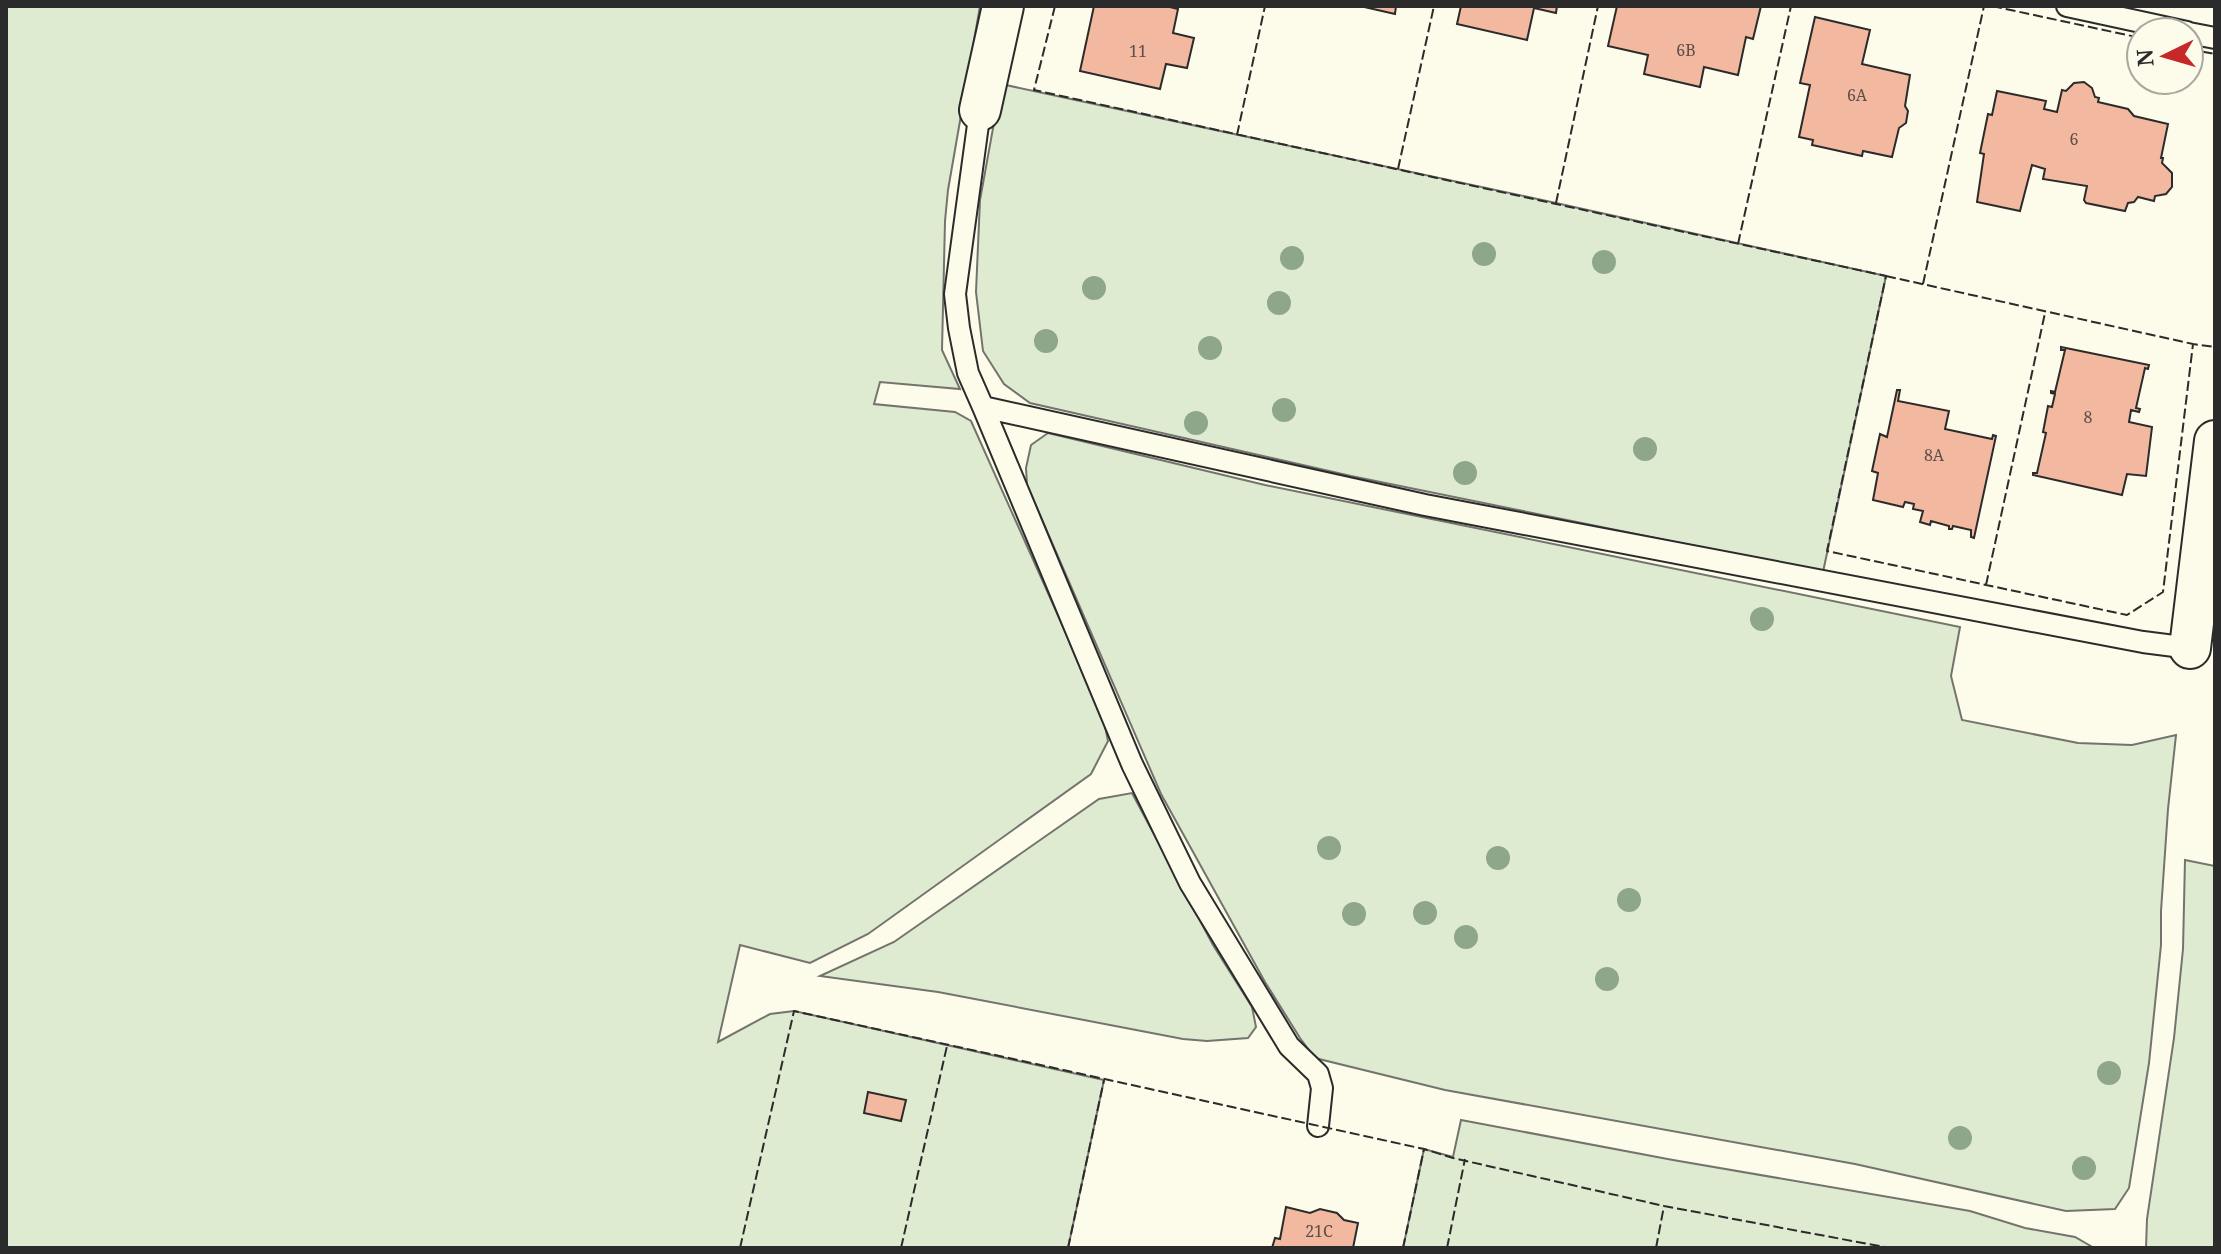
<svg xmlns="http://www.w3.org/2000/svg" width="2221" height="1254" font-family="'Noto Serif',serif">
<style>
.green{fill:#deebd1;stroke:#74746e;stroke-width:2}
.building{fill:#f2b8a0;stroke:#2b2b2b;stroke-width:2}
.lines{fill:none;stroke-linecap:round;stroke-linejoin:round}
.service-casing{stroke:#2b2b2b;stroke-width:24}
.minor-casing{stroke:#2b2b2b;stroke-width:44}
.service{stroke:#fdfbea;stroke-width:20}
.minor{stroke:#fdfbea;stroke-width:40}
.fence{stroke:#2b2b2b;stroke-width:2;stroke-dasharray:10 4;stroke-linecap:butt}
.tree{fill:#8ea78a}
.labels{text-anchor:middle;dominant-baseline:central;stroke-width:6;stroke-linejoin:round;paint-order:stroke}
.number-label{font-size:16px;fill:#5d4e48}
</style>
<rect width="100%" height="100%" fill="#fdfbea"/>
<!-- green -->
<path class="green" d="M 6,6 L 980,6 L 948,190 L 945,221 L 942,350 L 960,389 L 880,382 L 874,404 L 955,412 L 971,421 L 1103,716 L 1108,741 L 1091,774 L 868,934 L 810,963 L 740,945 L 718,1042 L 770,1014 L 794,1011 L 1104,1080 L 1068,1248 L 6,1248 Z
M 1001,84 L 1556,203 L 1886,276 L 1823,572 L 1351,476 L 1030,403 L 1004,384 L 983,351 L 976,292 L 980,200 Z
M 1048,433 L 1265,485 L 1960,627 L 1951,676 L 1962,720 L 2078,743 L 2132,745 L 2176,735 L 2168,809 L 2161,911 L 2161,945 L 2149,1063 L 2129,1188 L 2115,1209 L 2066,1211 L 1855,1164 L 1445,1090 L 1315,1058 L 1300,1038 L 1265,982 L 1161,794 L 1027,485 L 1026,468 L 1031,445 Z
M 1132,793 L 1213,945 L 1252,1007 L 1256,1027 L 1248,1038 L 1207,1041 L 1183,1039 L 938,992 L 820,976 L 894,942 L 1099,799 Z
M 2185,860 L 2215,866 L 2215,1248 L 2146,1248 L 2147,1219 L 2174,1038 L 2183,949 Z
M 1461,1120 L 1673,1160 L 1970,1211 L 2025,1228 L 2075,1237 L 2094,1248 L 1403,1248 L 1424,1149 L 1453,1157 Z"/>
<!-- building -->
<path class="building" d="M 1094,6 L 1166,6 L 1178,9 L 1173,33 L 1194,38 L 1187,68 L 1166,64 L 1160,89 L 1080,71 Z
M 1360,6 L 1396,6 L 1395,14 Z
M 1461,6 L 1557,6 L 1556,13 L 1534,8 L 1527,40 L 1457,24 Z
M 1617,6 L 1761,6 L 1753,39 L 1746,37 L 1738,75 L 1704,67 L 1700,87 L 1644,74 L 1648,55 L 1608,46 Z
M 1815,17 L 1870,30 L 1862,64 L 1910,75 L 1905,106 L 1908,111 L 1906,123 L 1899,128 L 1892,157 L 1863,151 L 1862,156 L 1812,145 L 1813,140 L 1799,137 L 1810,85 L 1800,83 Z
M 2084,82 L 2092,88 L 2095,97 L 2099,98 L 2098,102 L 2128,109 L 2134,116 L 2168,124 L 2161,158 L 2163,158 L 2162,163 L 2172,173 L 2172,187 L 2166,194 L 2155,196 L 2154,201 L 2138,197 L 2134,202 L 2128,203 L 2125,211 L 2086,203 L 2084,200 L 2087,186 L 2043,179 L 2045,169 L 2032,165 L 2020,211 L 1977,202 L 1984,154 L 1980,153 L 1988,114 L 1992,115 L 1997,91 L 2046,101 L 2044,109 L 2057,112 L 2062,90 L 2066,91 L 2074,83 Z
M 2061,347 L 2149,365 L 2148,369 L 2145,368 L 2136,408 L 2140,409 L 2139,412 L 2131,410 L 2129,422 L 2152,427 L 2146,476 L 2127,474 L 2122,495 L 2033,475 L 2033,473 L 2037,473 L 2046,433 L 2043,432 L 2048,406 L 2052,407 L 2055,394 L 2051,393 L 2051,391 L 2055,392 L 2065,350 L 2061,350 Z
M 1897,390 L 1900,390 L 1898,401 L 1949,411 L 1945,429 L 1992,439 L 1993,435 L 1996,436 L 1974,538 L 1971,537 L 1971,530 L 1953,526 L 1952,529 L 1949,529 L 1949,526 L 1931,521 L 1930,525 L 1920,522 L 1923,511 L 1913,509 L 1914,504 L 1905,502 L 1903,507 L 1873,500 L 1878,473 L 1872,471 L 1880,434 L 1887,437 Z
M 868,1092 L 906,1100 L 901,1121 L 864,1113 Z
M 1286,1207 L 1310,1213 L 1320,1209 L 1337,1213 L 1344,1220 L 1358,1223 L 1353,1248 L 1272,1248 L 1275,1238 L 1280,1239 Z"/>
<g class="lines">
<defs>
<path id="service" d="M 2067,6 L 2187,32
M 2189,33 L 2215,38
M 980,110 L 955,294 L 959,328 L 968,373 L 983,407 L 1425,505 L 2143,642 L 2190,648
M 983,407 L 1132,764 L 1190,883 L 1289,1046 L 1318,1074 L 1322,1088 L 1318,1126"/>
<path id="minor" d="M 980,110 L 1003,6
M 2190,648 L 2215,441"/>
</defs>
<!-- service casing -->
<use href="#service" class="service-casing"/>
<!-- minor casing -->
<use href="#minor" class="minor-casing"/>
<!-- service -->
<use href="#service" class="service"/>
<!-- minor -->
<use href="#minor" class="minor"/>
<!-- fence -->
<path class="fence" d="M 1055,6 L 1034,90 L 1886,276 L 1827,551 L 2127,615 L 2163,592 L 2193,344 L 2215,347
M 1992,6 L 2141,38
M 2189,49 L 2215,54
M 1237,135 L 1265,6
M 1398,169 L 1434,6
M 1556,203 L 1598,6
M 1738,244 L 1791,6
M 1886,276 L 2193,344
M 1923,284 L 1984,6
M 1986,585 L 2045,313
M 740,1248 L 794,1011 L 1424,1149 L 1453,1158 L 1664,1206 L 1890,1248
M 901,1248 L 947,1046
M 1068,1248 L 1104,1080
M 1403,1248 L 1424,1149
M 1447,1248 L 1465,1159
M 1656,1248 L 1664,1206"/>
</g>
<!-- trees -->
<g class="tree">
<circle cx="1484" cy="254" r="12"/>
<circle cx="1292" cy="258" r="12"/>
<circle cx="1604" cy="262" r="12"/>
<circle cx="1094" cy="288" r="12"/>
<circle cx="1279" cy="303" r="12"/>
<circle cx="1046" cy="341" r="12"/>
<circle cx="1210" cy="348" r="12"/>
<circle cx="1284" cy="410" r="12"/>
<circle cx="1196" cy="423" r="12"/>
<circle cx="1645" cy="449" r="12"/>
<circle cx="1465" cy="473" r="12"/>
<circle cx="1762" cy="619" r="12"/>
<circle cx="1329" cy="848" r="12"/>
<circle cx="1498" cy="858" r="12"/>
<circle cx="1629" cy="900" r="12"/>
<circle cx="1425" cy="913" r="12"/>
<circle cx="1354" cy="914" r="12"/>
<circle cx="1466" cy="937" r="12"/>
<circle cx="1607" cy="979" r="12"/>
<circle cx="2109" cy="1073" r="12"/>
<circle cx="1960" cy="1138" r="12"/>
<circle cx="2084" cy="1168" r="12"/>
</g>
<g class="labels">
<!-- number labels -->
<g class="number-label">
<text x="1686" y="50">6B</text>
<text x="1138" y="51">11</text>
<text x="1857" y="95">6A</text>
<text x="2074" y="139">6</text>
<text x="2088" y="417">8</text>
<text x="1934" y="455">8A</text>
<text x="1319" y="1231">21C</text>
</g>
</g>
<!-- border -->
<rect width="2221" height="1254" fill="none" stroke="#2b2b2b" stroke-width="16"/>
<!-- north arrow -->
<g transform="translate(2165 56) rotate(265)"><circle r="38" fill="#fdfbea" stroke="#a9a89e" stroke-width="2"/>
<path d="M0-6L14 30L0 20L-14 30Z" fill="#c62828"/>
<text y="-12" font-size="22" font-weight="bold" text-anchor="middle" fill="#2b2b2b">N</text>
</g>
</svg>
